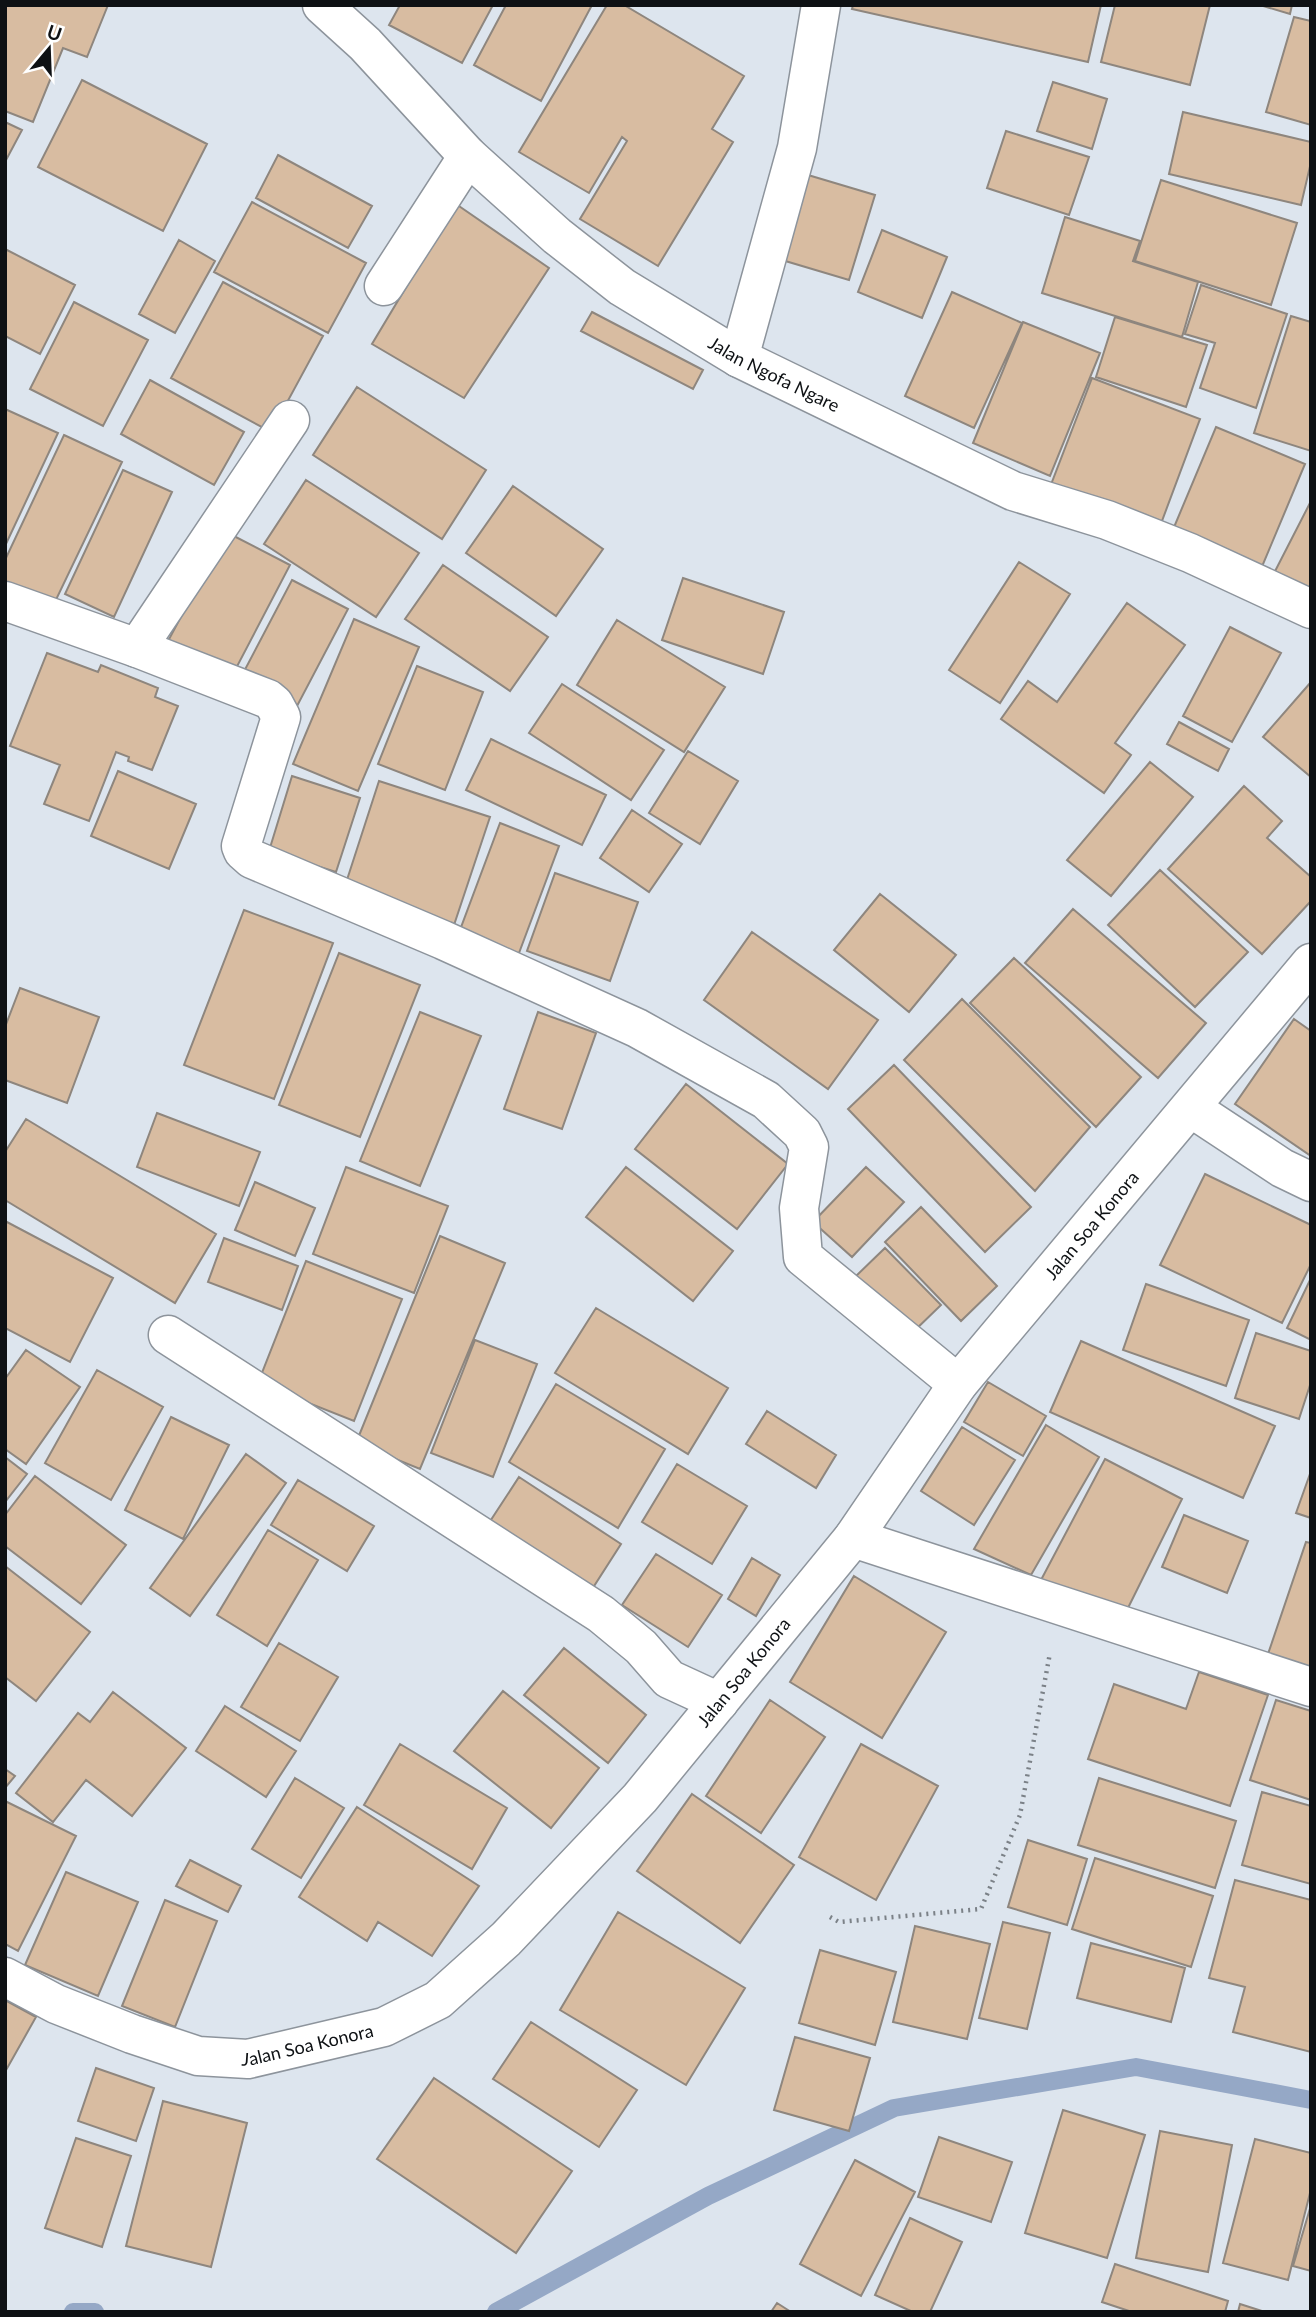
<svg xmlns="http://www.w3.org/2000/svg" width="1316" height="2317" font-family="Lato,sans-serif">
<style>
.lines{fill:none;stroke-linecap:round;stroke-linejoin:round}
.stream{stroke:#95a8c6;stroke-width:18}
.building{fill:#d8bca1;stroke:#8e867e;stroke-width:2}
.street-casing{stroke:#8d949c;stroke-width:41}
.path{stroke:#7b8187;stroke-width:4.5;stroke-dasharray:2 5;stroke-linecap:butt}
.street{stroke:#fff;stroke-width:38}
.labels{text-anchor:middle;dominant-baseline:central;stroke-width:7;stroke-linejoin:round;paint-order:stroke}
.street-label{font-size:18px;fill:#0e1114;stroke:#fff}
</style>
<rect width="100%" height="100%" fill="#dde5ee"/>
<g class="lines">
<!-- stream -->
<path class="stream" d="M 73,2312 L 95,2312
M 496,2312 L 708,2196 L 894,2108 L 1136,2067 L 1311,2100"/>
</g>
<!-- building -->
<path class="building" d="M 5,5 L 108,5 L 87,57 L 63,48 L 33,122 L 5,111 Z
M 400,5 L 493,5 L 462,63 L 389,25 Z
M 506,5 L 592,5 L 541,101 L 474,65 Z
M 607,5 L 624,5 L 744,76 L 712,129 L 733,142 L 658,266 L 580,219 L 627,141 L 622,137 L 589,193 L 519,152 Z
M 853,5 L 1101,5 L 1088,62 L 852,9 Z
M 1115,5 L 1210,5 L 1190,85 L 1101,62 Z
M 1260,5 L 1292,5 L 1290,14 Z
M 1294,17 L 1311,21 L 1311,125 L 1266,112 Z
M 82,80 L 207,144 L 163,231 L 38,167 Z
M 1053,82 L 1107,99 L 1092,149 L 1037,131 Z
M 1183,112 L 1311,142 L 1311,162 L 1301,205 L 1169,174 Z
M 5,122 L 22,130 L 5,162 Z
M 1006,131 L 1089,157 L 1069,215 L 987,188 Z
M 278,155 L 372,206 L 348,248 L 256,198 Z
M 808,175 L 875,195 L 849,280 L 782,260 Z
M 1161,180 L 1297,223 L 1271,305 L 1135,261 Z
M 252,202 L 366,263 L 328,333 L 214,272 Z
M 456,204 L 549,268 L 464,398 L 372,344 Z
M 1065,217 L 1140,241 L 1133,261 L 1198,282 L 1182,337 L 1042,293 Z
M 882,230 L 947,257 L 922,318 L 858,292 Z
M 179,240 L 215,261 L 175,333 L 139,314 Z
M 5,249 L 75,285 L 40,354 L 5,336 Z
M 223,282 L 323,336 L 271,432 L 171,378 Z
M 1201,285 L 1287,314 L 1256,408 L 1200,388 L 1215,343 L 1185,334 Z
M 952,292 L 1022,323 L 974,428 L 905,396 Z
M 74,302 L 148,340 L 103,426 L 30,389 Z
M 592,312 L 703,370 L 693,389 L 581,331 Z
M 1291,316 L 1311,322 L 1311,451 L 1254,433 Z
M 1115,317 L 1207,345 L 1186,407 L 1096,377 Z
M 1023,322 L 1100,353 L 1050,476 L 973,443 Z
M 1092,378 L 1200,419 L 1156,537 L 1047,495 Z
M 150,380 L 244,432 L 214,485 L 121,434 Z
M 357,387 L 486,470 L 442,539 L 313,455 Z
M 5,409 L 58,433 L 5,546 Z
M 1216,427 L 1305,464 L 1261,569 L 1172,532 Z
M 64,435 L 122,462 L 53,606 L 5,584 L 5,560 Z
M 123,470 L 172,492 L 114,617 L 65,594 Z
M 306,480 L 419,553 L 376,617 L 264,544 Z
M 513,486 L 603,549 L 556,616 L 466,553 Z
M 1311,501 L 1311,604 L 1269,583 Z
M 226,532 L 290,565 L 232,676 L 167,643 Z
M 1019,562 L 1070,594 L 1000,703 L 949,670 Z
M 443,565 L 548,637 L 510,691 L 405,619 Z
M 683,578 L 784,612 L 763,674 L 662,640 Z
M 292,580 L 348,609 L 296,708 L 240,679 Z
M 1127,603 L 1185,645 L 1115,743 L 1131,755 L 1104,793 L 1001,719 L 1028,681 L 1057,702 Z
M 354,619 L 419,647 L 358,791 L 293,764 Z
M 617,620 L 725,687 L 684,752 L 577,685 Z
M 1230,627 L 1281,653 L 1232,742 L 1183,716 Z
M 47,653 L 98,672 L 101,665 L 158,688 L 155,697 L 178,706 L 152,770 L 128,761 L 129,757 L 116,752 L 89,821 L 44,804 L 60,765 L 10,746 Z
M 417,666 L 483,692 L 445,790 L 378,764 Z
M 1311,682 L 1311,777 L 1263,737 Z
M 562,684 L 664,750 L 631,800 L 529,733 Z
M 1179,722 L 1229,749 L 1218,771 L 1167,744 Z
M 491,739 L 606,795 L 582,845 L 466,790 Z
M 688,751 L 738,781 L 700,844 L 649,813 Z
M 1150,762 L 1193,797 L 1111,896 L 1067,860 Z
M 118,771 L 196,804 L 169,869 L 91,836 Z
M 292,776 L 360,798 L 336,872 L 269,851 Z
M 379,781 L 490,817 L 454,925 L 344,889 Z
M 1244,786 L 1282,821 L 1267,838 L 1311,877 L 1311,901 L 1262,954 L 1168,869 Z
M 632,810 L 682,844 L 649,892 L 600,858 Z
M 500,823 L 559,846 L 516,961 L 457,938 Z
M 1160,870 L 1248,952 L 1195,1007 L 1108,925 Z
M 555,873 L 638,902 L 610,981 L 527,951 Z
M 880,894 L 956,955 L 909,1012 L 834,950 Z
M 1073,909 L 1206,1023 L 1158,1078 L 1025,963 Z
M 244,910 L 333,943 L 274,1099 L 184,1065 Z
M 752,932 L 878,1020 L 828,1089 L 704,1000 Z
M 339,953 L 420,985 L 360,1137 L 279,1105 Z
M 1014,958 L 1141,1077 L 1096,1127 L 970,1003 Z
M 20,988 L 99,1017 L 67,1103 L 5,1080 L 5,1027 Z
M 962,999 L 1090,1127 L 1035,1191 L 904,1060 Z
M 420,1012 L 481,1036 L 420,1186 L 360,1161 Z
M 538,1012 L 596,1033 L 562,1129 L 504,1109 Z
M 1294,1019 L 1311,1031 L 1311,1156 L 1235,1104 Z
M 894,1065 L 1031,1207 L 985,1252 L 848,1109 Z
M 686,1084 L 788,1164 L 737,1229 L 635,1149 Z
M 157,1113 L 260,1152 L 239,1206 L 137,1167 Z
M 26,1119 L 216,1234 L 175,1303 L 5,1200 L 5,1152 Z
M 346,1167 L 448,1206 L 414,1293 L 313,1254 Z
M 626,1167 L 733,1251 L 693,1301 L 586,1217 Z
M 866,1167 L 904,1202 L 852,1257 L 813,1222 Z
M 1205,1174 L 1311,1225 L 1311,1264 L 1282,1323 L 1160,1265 Z
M 255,1182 L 315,1208 L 295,1256 L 235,1230 Z
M 921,1207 L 997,1286 L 961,1321 L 885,1242 Z
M 5,1221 L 113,1278 L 70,1362 L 5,1328 Z
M 440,1236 L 505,1263 L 420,1469 L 356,1443 Z
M 224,1238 L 298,1266 L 282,1310 L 208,1282 Z
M 885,1248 L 941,1305 L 911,1334 L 855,1277 Z
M 306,1261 L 402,1299 L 354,1421 L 258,1383 Z
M 1311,1278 L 1311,1340 L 1287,1328 Z
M 1146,1284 L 1249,1320 L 1226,1386 L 1123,1350 Z
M 596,1308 L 728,1388 L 688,1454 L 555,1373 Z
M 1256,1333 L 1311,1351 L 1311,1382 L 1299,1419 L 1235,1398 Z
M 475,1340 L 537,1364 L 493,1477 L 431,1453 Z
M 1081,1341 L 1275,1426 L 1243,1498 L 1050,1412 Z
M 26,1350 L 80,1387 L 26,1464 L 5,1449 L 5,1379 Z
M 97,1370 L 163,1407 L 111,1500 L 45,1463 Z
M 988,1382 L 1046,1416 L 1023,1456 L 964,1422 Z
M 556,1384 L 665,1449 L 618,1528 L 509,1462 Z
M 767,1411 L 836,1455 L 816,1488 L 746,1444 Z
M 171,1417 L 229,1445 L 183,1539 L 125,1510 Z
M 1046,1425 L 1099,1457 L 1031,1575 L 974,1549 Z
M 962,1427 L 1015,1460 L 974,1525 L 921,1491 Z
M 246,1454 L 286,1483 L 190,1616 L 150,1588 Z
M 5,1457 L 27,1474 L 5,1502 Z
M 1105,1459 L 1182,1499 L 1127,1610 L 1041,1580 Z
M 677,1464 L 747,1506 L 712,1564 L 642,1522 Z
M 1311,1471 L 1311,1518 L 1296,1513 Z
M 35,1476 L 126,1545 L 81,1604 L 5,1546 L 5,1515 Z
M 519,1477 L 621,1544 L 587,1597 L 485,1529 Z
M 298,1480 L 374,1526 L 347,1571 L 271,1525 Z
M 1184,1515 L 1248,1541 L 1227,1593 L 1162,1567 Z
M 268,1530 L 318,1560 L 267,1646 L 217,1615 Z
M 1306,1542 L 1311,1543 L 1311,1672 L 1267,1657 Z
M 656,1554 L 722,1595 L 688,1647 L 622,1605 Z
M 752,1558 L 780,1575 L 756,1616 L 728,1599 Z
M 5,1566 L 90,1632 L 36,1701 L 5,1677 Z
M 854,1576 L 946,1632 L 882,1738 L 790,1682 Z
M 279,1643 L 338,1677 L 300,1741 L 241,1707 Z
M 564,1648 L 646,1715 L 608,1763 L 524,1695 Z
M 1199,1672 L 1268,1695 L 1230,1806 L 1088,1759 L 1114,1684 L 1186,1709 Z
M 503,1691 L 599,1768 L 551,1828 L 454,1751 Z
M 113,1692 L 186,1748 L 132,1816 L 86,1780 L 53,1822 L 16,1793 L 78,1713 L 90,1722 Z
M 770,1700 L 825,1737 L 761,1833 L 706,1796 Z
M 1276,1700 L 1311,1711 L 1311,1800 L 1250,1780 Z
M 225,1706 L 296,1751 L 266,1797 L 196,1751 Z
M 400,1744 L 507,1808 L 472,1869 L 364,1805 Z
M 861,1744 L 938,1786 L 876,1900 L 799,1857 Z
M 5,1769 L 15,1776 L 5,1788 Z
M 295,1778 L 344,1808 L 301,1878 L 252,1849 Z
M 1099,1778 L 1236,1821 L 1215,1888 L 1078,1845 Z
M 1262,1792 L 1311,1806 L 1311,1884 L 1242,1865 Z
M 692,1794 L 794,1865 L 740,1943 L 637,1871 Z
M 5,1801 L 76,1836 L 18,1951 L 5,1944 Z
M 357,1807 L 479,1886 L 432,1956 L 378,1922 L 367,1941 L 299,1897 Z
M 1028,1840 L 1087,1859 L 1067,1925 L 1008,1907 Z
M 1095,1858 L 1213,1896 L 1191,1967 L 1072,1929 Z
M 190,1860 L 241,1886 L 228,1912 L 176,1886 Z
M 66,1872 L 138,1902 L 98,1996 L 25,1965 Z
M 1235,1880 L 1311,1900 L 1311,2052 L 1233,2032 L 1245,1987 L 1209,1978 Z
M 165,1900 L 217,1921 L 175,2027 L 122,2006 Z
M 618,1912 L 745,1988 L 686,2085 L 560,2010 Z
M 1003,1922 L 1050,1933 L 1027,2029 L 979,2018 Z
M 915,1926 L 990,1944 L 967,2039 L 893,2022 Z
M 1091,1943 L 1185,1968 L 1171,2022 L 1077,1998 Z
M 820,1950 L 896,1972 L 875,2045 L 799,2023 Z
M 5,2000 L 36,2017 L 5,2072 Z
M 531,2022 L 637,2090 L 599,2147 L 493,2079 Z
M 795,2037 L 870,2058 L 849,2131 L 774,2110 Z
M 96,2068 L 154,2088 L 136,2141 L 78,2121 Z
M 434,2078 L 572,2171 L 516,2253 L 377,2159 Z
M 163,2101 L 247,2123 L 211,2267 L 126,2246 Z
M 1063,2110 L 1145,2135 L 1107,2258 L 1025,2233 Z
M 1160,2131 L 1232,2145 L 1208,2272 L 1136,2258 Z
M 939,2137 L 1012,2162 L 991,2222 L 918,2197 Z
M 76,2138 L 131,2156 L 102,2247 L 45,2228 Z
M 1255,2139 L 1311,2153 L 1311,2189 L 1288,2280 L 1223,2263 Z
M 855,2160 L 915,2192 L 861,2296 L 800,2264 Z
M 1311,2205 L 1311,2271 L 1293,2266 Z
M 910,2218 L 962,2242 L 930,2312 L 913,2312 L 875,2295 Z
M 1115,2264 L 1228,2301 L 1225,2312 L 1132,2312 L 1102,2302 Z
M 777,2303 L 791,2312 L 771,2312 Z
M 1240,2304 L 1265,2312 L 1238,2312 Z"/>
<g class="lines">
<defs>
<g id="street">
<path id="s1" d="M 322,5 L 365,44 L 468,156 L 557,236 L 622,287 L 739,358 L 1013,491 L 1107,520 L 1190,553 L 1311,609"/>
<path d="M 384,286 L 468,156"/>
<path d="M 739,358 L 797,148 L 821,5"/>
<path d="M 5,601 L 137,648 L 268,699 L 274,704 L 281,717 L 241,846 L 243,851 L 252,859 L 443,940 L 637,1028 L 766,1100 L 802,1133 L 809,1147 L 799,1208 L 803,1257 L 958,1384"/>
<path d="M 137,648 L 290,420"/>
<path d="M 1191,1108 L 1282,1168 L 1311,1182"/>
<path d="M 168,1335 L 601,1614 L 641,1647 L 669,1679 L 719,1702"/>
<path d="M 853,1538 L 1311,1687"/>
<path id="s2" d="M 5,1977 L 56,2004 L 132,2034 L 198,2056 L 248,2059 L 384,2027 L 438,2000 L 506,1939 L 640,1798 L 853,1538 L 958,1384 L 1311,963"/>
</g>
</defs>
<!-- street casing -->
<use href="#street" class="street-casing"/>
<!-- path -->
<path class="path" d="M 830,1917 L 839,1922 L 981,1909 L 1020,1815 L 1050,1653"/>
<!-- street -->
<use href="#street" class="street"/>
</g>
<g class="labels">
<!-- street labels -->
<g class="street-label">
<text stroke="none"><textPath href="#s1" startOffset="588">Jalan Ngofa Ngare</textPath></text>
<text stroke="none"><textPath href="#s2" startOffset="1475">Jalan Soa Konora</textPath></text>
<text stroke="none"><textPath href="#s2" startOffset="908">Jalan Soa Konora</textPath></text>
<text stroke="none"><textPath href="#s2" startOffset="320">Jalan Soa Konora</textPath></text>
</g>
</g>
<!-- border -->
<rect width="1316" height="2317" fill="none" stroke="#0e1114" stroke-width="14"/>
<!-- north arrow -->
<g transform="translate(49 49) rotate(19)" stroke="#ffffff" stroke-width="5" paint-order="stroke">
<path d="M0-5L12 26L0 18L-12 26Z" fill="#0e1114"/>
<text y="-10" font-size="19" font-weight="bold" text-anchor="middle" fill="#0e1114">U</text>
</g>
</svg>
